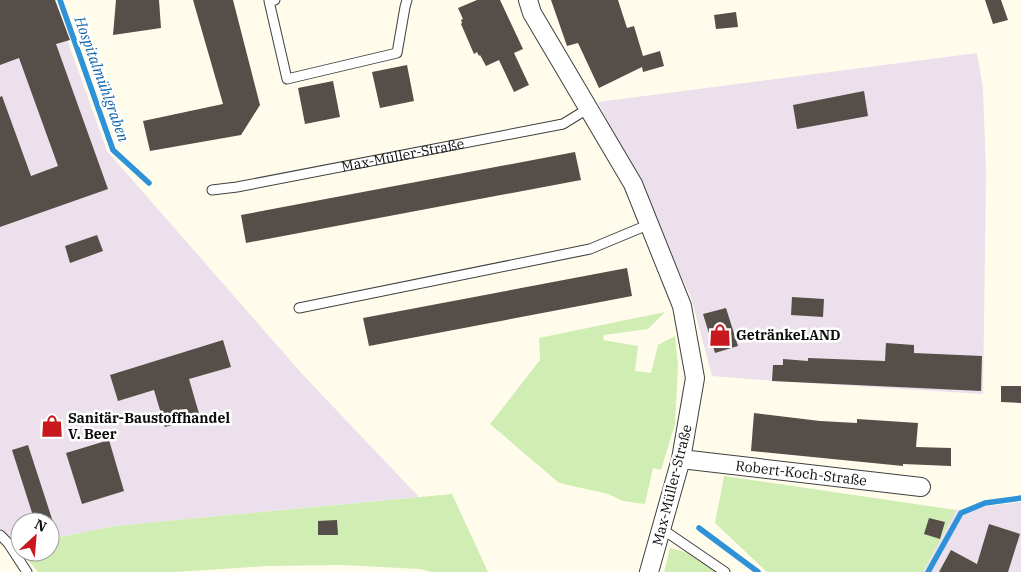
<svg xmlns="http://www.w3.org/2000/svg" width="1021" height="572" font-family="'IBM Plex Serif',serif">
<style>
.industrial{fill:#ebe0ec}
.green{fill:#d0edb3}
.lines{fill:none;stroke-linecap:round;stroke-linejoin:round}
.stream{stroke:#2d92d8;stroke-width:5.5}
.building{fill:#564e48}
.lane-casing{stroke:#404040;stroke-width:11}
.street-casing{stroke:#404040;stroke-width:20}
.lane{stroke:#fff;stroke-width:9}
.street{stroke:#fff;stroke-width:18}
.labels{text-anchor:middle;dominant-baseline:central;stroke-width:5;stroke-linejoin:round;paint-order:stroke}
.street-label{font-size:14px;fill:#0d0d0d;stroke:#fff}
.poi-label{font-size:14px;font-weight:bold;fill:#0d0d0d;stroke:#fff;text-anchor:start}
.water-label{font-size:15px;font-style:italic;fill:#0c62a8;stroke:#fff}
</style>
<rect width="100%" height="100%" fill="#fffcec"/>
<!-- industrial -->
<path class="industrial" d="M 0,0 L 53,0 L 107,151 L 304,376 L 419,497 L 115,526 L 50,539 L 50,522 L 20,522 L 20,545 L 15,546 L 0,530 Z
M 977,53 L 983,88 L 986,174 L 983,394 L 774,381 L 712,376 L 691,297 L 598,102 Z
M 1021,502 L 1021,572 L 923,572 L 956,510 Z"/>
<!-- green -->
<path class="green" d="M 665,312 L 648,329 L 604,335 L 603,340 L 638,346 L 635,371 L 651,373 L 658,345 L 675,336 L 678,365 L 675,424 L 661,470 L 653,468 L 645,504 L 623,501 L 608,494 L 559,483 L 490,424 L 540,360 L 539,338 Z
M 724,476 L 956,510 L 923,572 L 767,572 L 715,523 Z
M 452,494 L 488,572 L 432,572 L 419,569 L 343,565 L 268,566 L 174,572 L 38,572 L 21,552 L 50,552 L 50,539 L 115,526 Z
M 670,548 L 689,553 L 717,572 L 664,572 Z"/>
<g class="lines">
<!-- stream -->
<path class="stream" d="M 60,0 L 113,150 L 149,183
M 699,528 L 758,572
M 928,572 L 961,513 L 985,503 L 1021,498"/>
</g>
<!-- building -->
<path class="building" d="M 0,0 L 55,0 L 70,40 L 56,44 L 108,189 L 0,227 L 0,97 L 2,96 L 31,176 L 58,166 L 19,58 L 0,65 Z
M 116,0 L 159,0 L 161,28 L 113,35 Z
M 193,0 L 233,0 L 260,105 L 241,135 L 150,151 L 143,121 L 223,104 Z
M 477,0 L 500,0 L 523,49 L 514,53 L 529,85 L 514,92 L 499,60 L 486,66 L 480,55 L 479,56 L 477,52 L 474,54 L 461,24 L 462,23 L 461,20 L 463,19 L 458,8 Z
M 551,0 L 618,0 L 627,28 L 634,26 L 643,56 L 660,51 L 664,66 L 643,72 L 642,67 L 599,88 L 578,43 L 567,46 Z
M 985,0 L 1001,0 L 1008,20 L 993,24 Z
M 736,12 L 738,27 L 716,29 L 714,15 Z
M 407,65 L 414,101 L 380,108 L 372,72 Z
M 333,81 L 340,117 L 305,124 L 298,88 Z
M 864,91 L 868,116 L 797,129 L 793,105 Z
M 575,152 L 581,180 L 246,243 L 241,215 Z
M 97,235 L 103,251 L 70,263 L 65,246 Z
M 627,268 L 632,296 L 369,346 L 363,318 Z
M 792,297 L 824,299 L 823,317 L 791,315 Z
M 726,308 L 738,346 L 715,353 L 703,314 Z
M 223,340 L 231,367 L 189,379 L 200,417 L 165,427 L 154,390 L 118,401 L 110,375 Z
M 886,343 L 914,345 L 914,353 L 982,356 L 981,391 L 772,381 L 773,365 L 783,365 L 783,359 L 808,361 L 808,358 L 885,361 Z
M 1001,386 L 1021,386 L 1021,403 L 1001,402 Z
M 754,413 L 820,421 L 857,423 L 857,419 L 918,423 L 916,447 L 951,448 L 951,466 L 903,464 L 903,466 L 751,451 Z
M 109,440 L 124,491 L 82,504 L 66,453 Z
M 28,445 L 53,522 L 35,522 L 12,450 Z
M 929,518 L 945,522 L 940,539 L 924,534 Z
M 337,520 L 338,535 L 318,535 L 318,521 Z
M 989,524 L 1020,534 L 1008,572 L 939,572 L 951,550 L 977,564 Z"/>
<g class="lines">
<defs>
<g id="lane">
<path d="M 275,0 L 269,1 L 287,79 L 397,53 L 405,7 L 407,0"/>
<path id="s1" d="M 212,190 L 237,187 L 563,124 L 589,108"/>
<path d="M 299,308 L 590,249 L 650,224"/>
<path d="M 662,529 L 725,572"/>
<path d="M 0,535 L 8,543 L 27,572"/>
</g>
<g id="street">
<path d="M 528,0 L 532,13 L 633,184 L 682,306 L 695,378 L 681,459 L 649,572"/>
<path id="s2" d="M 681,459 L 921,487"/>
</g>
</defs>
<!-- lane casing -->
<use href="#lane" class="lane-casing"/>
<!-- street casing -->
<use href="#street" class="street-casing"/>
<!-- lane -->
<use href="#lane" class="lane"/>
<!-- street -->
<use href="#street" class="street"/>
</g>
<!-- icons -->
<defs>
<symbol id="shop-bare" viewBox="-9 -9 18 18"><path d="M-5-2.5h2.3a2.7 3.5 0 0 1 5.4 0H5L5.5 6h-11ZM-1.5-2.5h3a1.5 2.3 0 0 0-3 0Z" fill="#c8191f" stroke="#fff" stroke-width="2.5" paint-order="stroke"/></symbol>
</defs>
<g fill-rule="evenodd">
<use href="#shop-bare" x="704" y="319" width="32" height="32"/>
<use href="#shop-bare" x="36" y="410" width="32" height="32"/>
</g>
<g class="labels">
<!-- street labels -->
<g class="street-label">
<text stroke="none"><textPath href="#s1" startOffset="194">Max-Müller-Straße</textPath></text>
<text stroke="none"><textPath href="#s2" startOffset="121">Robert-Koch-Straße</textPath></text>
<text transform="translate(672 485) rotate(-76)">Max-Müller-Straße</text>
</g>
<!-- poi labels -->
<g class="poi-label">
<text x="736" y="335">GetränkeLAND</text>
<text x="68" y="418">Sanitär-Baustoffhandel<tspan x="68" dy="16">V. Beer</tspan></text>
</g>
<!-- water labels -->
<g class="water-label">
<text transform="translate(102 79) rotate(70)">Hospitalmühlgraben</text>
</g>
</g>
<!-- north arrow -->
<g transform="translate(35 537) rotate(26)"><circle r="24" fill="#ffffff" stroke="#9e9e9e"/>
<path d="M0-4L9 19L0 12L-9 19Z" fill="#c8191f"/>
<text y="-8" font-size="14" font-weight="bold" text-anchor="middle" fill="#0d0d0d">N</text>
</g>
</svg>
